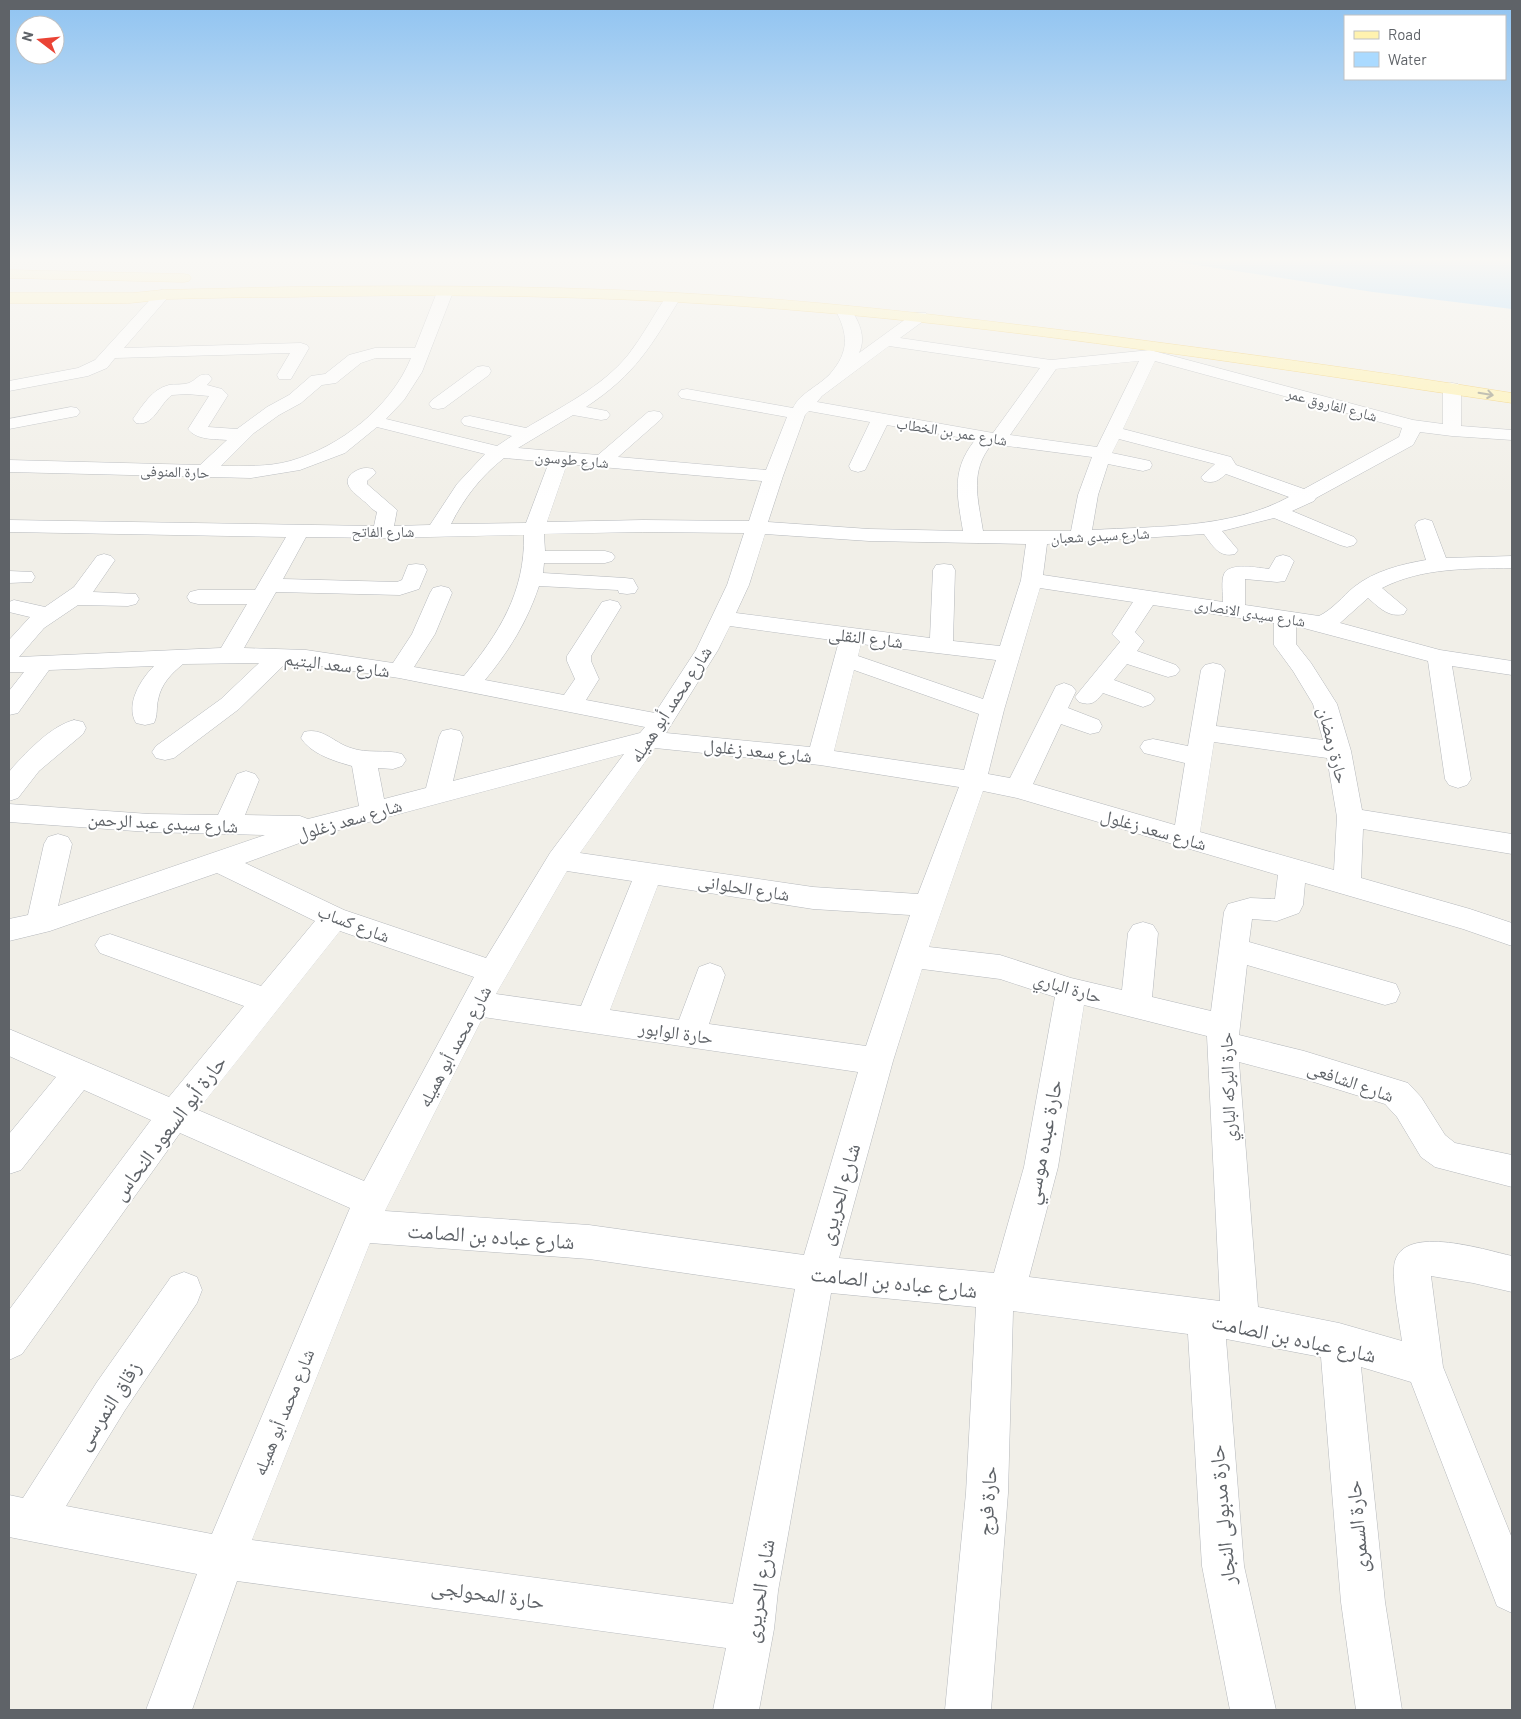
<svg xmlns="http://www.w3.org/2000/svg" width="1521" height="1719" font-family="Barlow,'Noto Naskh Arabic',sans-serif">
<style>
.water{fill:#aadaff}
.lines{fill:none;stroke-linecap:round;stroke-linejoin:round}
.minor-casing{stroke:#b5b8bc;stroke-width:1}
.primary-casing{stroke:#f2c960;stroke-width:1}
.minor{fill:#fff;fill-rule:evenodd}
.primary{fill:#fff2af;fill-rule:evenodd}
.oneway{stroke:#979581}
.labels{text-anchor:middle;dominant-baseline:central;stroke-width:4;stroke-linejoin:round;paint-order:stroke}
.far-street-label{font-size:15px;fill:#5f6368;stroke:#fff}
.street-label{font-size:18px;fill:#5f6368;stroke:#fff}
.near-street-label{font-size:21px;fill:#5f6368;stroke:#fff}
</style>
<rect width="100%" height="100%" fill="#f1efe8"/>
<!-- water -->
<path class="water" d="M 1151,258 L 1512,258 L 1512,309 L 1373,292 Z"/>
<g class="lines">
<defs>
<path id="minor" d="M 445,287 L 450,289 L 453,292 L 422,372 L 404,400 L 386,419 L 497,446 L 512,436 L 464,425 L 461,421 L 464,417 L 470,416 L 526,428 C 561,407 602,387 628,355 C 643,336 654,314 668,294 L 678,294 L 681,297 C 651,346 636,374 586,407 L 607,411 L 610,415 L 607,419 L 601,420 L 573,415 L 518,448 L 598,455 L 648,412 L 654,411 L 660,412 L 663,416 L 660,420 L 618,457 L 766,470 L 787,417 L 687,399 L 681,398 L 678,394 L 681,390 L 687,389 L 793,408 C 800,393 819,386 830,374 C 850,351 848,334 835,309 L 837,306 L 849,306 C 858,320 867,336 859,353 L 914,313 L 926,313 L 928,316 L 926,319 L 900,338 L 1051,360 L 1150,350 L 1413,420 L 1443,424 L 1443,388 L 1446,384 L 1452,383 L 1458,384 L 1461,388 L 1461,426 L 1512,430 L 1512,440 L 1452,436 L 1420,432 L 1413,445 L 1316,498 L 1314,501 L 1292,511 L 1354,537 L 1357,541 L 1354,545 L 1347,547 L 1340,545 L 1274,518 L 1222,531 L 1238,550 L 1235,554 C 1219,558 1213,546 1204,534 L 1047,544 L 1043,575 L 1223,602 C 1223,594 1221,581 1224,574 C 1229,562 1259,568 1269,569 L 1276,557 L 1283,555 L 1290,557 L 1294,561 L 1285,581 L 1277,582 L 1245,579 L 1245,605 L 1319,616 C 1333,609 1342,597 1354,587 C 1374,571 1402,564 1426,560 L 1415,525 L 1418,521 L 1425,519 L 1432,521 L 1446,558 L 1512,556 L 1512,568 C 1468,569 1423,567 1382,588 L 1407,609 L 1404,614 C 1388,618 1379,607 1368,598 L 1340,623 L 1440,650 L 1512,661 L 1512,675 L 1452,666 L 1471,779 L 1467,785 L 1458,788 L 1449,785 L 1445,779 L 1428,661 L 1296,626 L 1296,644 L 1311,663 L 1337,704 L 1351,751 L 1362,810 L 1512,834 L 1512,854 L 1363,829 L 1361,878 L 1470,909 L 1512,923 L 1512,946 L 1463,929 L 1305,883 L 1303,905 L 1299,913 L 1277,921 L 1252,919 L 1249,942 L 1396,984 L 1400,993 L 1396,1002 L 1385,1005 L 1247,965 L 1239,1035 L 1304,1051 L 1408,1083 L 1421,1097 L 1445,1135 L 1455,1143 L 1512,1155 L 1512,1187 L 1435,1167 L 1421,1157 L 1397,1117 L 1385,1104 L 1304,1079 L 1239,1062 L 1258,1307 L 1339,1323 L 1402,1341 C 1399,1320 1393,1290 1394,1268 C 1396,1221 1485,1250 1512,1256 L 1512,1292 L 1473,1283 L 1431,1276 L 1443,1367 L 1512,1538 L 1512,1613 L 1497,1606 L 1411,1382 L 1361,1367 L 1385,1602 L 1402,1710 L 1356,1710 L 1341,1602 L 1321,1357 L 1226,1339 L 1244,1566 L 1276,1710 L 1230,1710 L 1202,1566 L 1188,1334 L 1013,1311 L 1008,1493 L 991,1710 L 945,1710 L 966,1493 L 976,1307 L 831,1293 L 778,1591 L 774,1629 L 759,1710 L 713,1710 L 726,1648 L 237,1581 L 192,1710 L 146,1710 L 197,1574 L 9,1537 L 9,1495 L 23,1498 L 97,1382 L 171,1277 L 184,1272 L 197,1277 L 202,1290 L 197,1303 L 125,1410 L 66,1506 L 212,1534 L 350,1208 L 180,1133 L 22,1354 L 9,1360 L 9,1310 L 151,1120 L 84,1090 L 21,1170 L 9,1174 L 9,1134 L 56,1077 L 9,1056 L 9,1029 L 169,1097 L 244,1006 L 100,953 L 95,945 L 100,937 L 110,934 L 261,986 L 315,921 L 217,873 L 50,931 L 9,941 L 9,919 L 28,915 L 44,844 L 48,837 L 58,834 L 68,837 L 72,844 L 58,906 L 265,835 L 149,832 L 9,822 L 9,804 L 149,814 L 218,815 L 237,774 L 246,771 L 255,774 L 259,780 L 245,815 L 300,816 L 308,819 L 359,806 L 352,766 C 334,761 311,754 301,738 L 304,732 C 323,727 334,743 351,748 C 367,754 385,749 402,754 L 406,760 L 402,766 L 393,769 L 378,768 L 384,799 L 426,788 L 439,737 L 442,731 L 451,729 L 460,731 L 463,737 L 453,781 L 640,733 L 645,727 L 399,678 L 306,664 L 285,664 L 239,709 L 174,758 L 165,760 L 156,758 L 152,752 L 156,746 L 221,699 L 259,663 L 183,664 C 171,674 161,684 158,700 C 156,708 158,715 154,723 L 145,725 L 136,723 C 125,704 141,679 154,666 L 49,670 L 18,713 L 9,715 L 9,691 L 24,672 L 9,672 L 9,640 L 30,617 L 9,612 L 9,602 L 14,600 L 45,607 L 74,587 L 97,556 L 104,554 L 111,556 L 115,560 L 93,592 L 136,594 L 139,599 L 136,604 L 128,606 L 78,605 L 44,628 L 19,657 L 221,648 L 247,604 L 198,604 L 190,602 L 187,597 L 190,592 L 198,590 L 255,590 L 286,537 L 9,532 L 9,520 L 374,526 L 377,512 C 371,509 369,505 365,502 C 356,494 338,483 354,472 C 361,468 365,467 373,469 L 376,473 L 367,481 L 367,484 L 397,510 L 394,526 L 430,525 L 457,484 L 485,454 L 377,427 L 345,453 L 300,470 L 251,478 L 9,472 L 9,460 L 200,465 L 227,440 C 214,439 196,440 188,429 L 209,396 L 187,394 L 172,395 C 159,404 154,427 136,423 L 133,419 C 143,405 152,389 169,385 C 175,384 183,385 189,383 C 198,379 198,373 209,375 L 212,379 L 207,385 L 222,389 L 228,395 L 208,427 L 237,429 L 267,407 L 289,395 L 311,376 L 325,374 L 349,355 L 375,348 L 415,348 L 437,292 L 440,289 ZM 889,346 L 1040,368 L 993,433 L 817,402 L 822,396 ZM 376,358 L 411,358 C 391,407 340,447 290,461 C 268,467 244,466 221,466 L 254,433 L 279,415 L 301,403 L 322,385 L 336,383 L 361,363 ZM 1139,361 L 1097,447 L 1010,435 L 1056,369 ZM 1155,361 L 1402,428 L 1399,437 L 1304,489 L 1236,465 L 1231,457 L 1123,429 ZM 809,411 L 870,422 L 849,466 L 851,470 L 858,472 L 865,470 L 867,466 L 887,425 L 975,440 C 951,470 957,495 963,531 L 869,529 L 768,522 L 783,476 L 805,415 ZM 1119,439 L 1215,464 L 1201,477 L 1204,481 C 1214,484 1219,480 1226,474 L 1289,497 C 1230,529 1157,526 1092,530 L 1098,495 L 1108,464 L 1143,471 L 1150,469 L 1152,465 L 1150,461 L 1112,453 ZM 992,444 L 1092,457 L 1078,495 L 1071,531 L 983,531 C 978,499 969,471 992,444 ZM 504,458 L 549,462 L 526,523 L 451,524 C 464,498 481,476 504,458 ZM 567,464 L 762,481 L 749,521 L 643,520 L 547,522 ZM 643,532 L 744,533 L 727,585 L 696,650 L 655,713 L 586,700 L 599,679 L 591,661 L 591,656 L 621,607 L 618,602 L 610,600 L 602,602 L 567,656 L 567,661 L 575,679 L 564,695 L 485,680 C 509,651 527,622 539,586 L 618,590 L 619,593 L 627,594 L 635,593 L 638,588 L 633,579 L 625,578 L 543,573 L 544,563 L 605,563 L 612,561 L 615,557 L 612,553 L 605,551 L 545,551 L 544,534 ZM 765,534 L 869,541 L 1026,544 L 1021,580 L 1000,646 L 953,641 L 955,570 L 952,565 L 944,564 L 936,565 L 933,570 L 930,638 L 736,613 L 749,585 ZM 524,535 C 525,593 499,633 464,676 L 414,667 L 435,634 L 452,593 L 449,588 L 441,586 L 433,588 L 430,593 L 412,634 L 393,663 L 306,650 L 244,648 L 276,592 L 400,595 L 419,589 L 427,570 L 424,565 L 416,564 L 408,565 L 402,580 L 397,582 L 283,579 L 306,537 L 383,538 ZM 1040,588 L 1133,602 L 1112,634 L 1120,642 L 1079,692 L 1075,697 L 1079,702 C 1091,706 1095,703 1103,693 L 1143,707 L 1151,704 L 1155,699 L 1151,694 L 1114,680 L 1127,664 L 1168,677 L 1176,675 L 1180,670 L 1176,665 L 1137,651 L 1144,641 L 1135,632 L 1153,605 L 1274,623 L 1274,645 L 1293,671 L 1313,704 L 1323,740 L 1216,726 L 1225,670 L 1221,665 L 1213,663 L 1205,665 L 1201,670 L 1188,746 L 1153,739 L 1144,741 L 1140,747 L 1144,753 L 1185,763 L 1175,825 L 1033,784 L 1061,724 L 1090,734 L 1099,732 L 1102,726 L 1099,720 L 1068,708 L 1076,691 L 1072,686 L 1064,683 L 1056,686 L 1010,778 L 988,774 L 1004,710 ZM 730,626 L 839,641 L 810,747 L 666,733 L 718,650 ZM 861,644 L 996,660 L 983,699 L 858,656 ZM 854,670 L 979,714 L 964,770 L 834,751 ZM 1214,742 L 1327,758 L 1337,817 L 1334,870 L 1200,832 ZM 655,748 L 820,765 L 959,787 L 918,894 L 813,887 L 580,853 ZM 624,754 L 550,853 L 486,958 L 344,910 L 245,863 L 324,834 ZM 983,791 L 1017,798 L 1278,875 L 1275,899 L 1250,898 L 1228,904 L 1224,912 L 1211,1011 L 1152,997 L 1158,933 L 1153,925 L 1143,922 L 1133,925 L 1128,933 L 1122,990 L 1071,978 L 1000,955 L 929,947 ZM 567,871 L 632,881 L 581,1006 L 496,994 ZM 658,885 L 813,909 L 910,915 L 866,1046 L 709,1024 L 725,975 L 721,967 L 710,963 L 699,967 L 679,1020 L 610,1010 ZM 340,931 L 474,977 L 364,1181 L 198,1110 ZM 922,969 L 1000,979 L 1055,997 L 1024,1167 L 994,1273 L 839,1258 L 893,1061 ZM 1084,1005 L 1207,1036 L 1220,1301 L 1029,1277 L 1058,1167 ZM 483,1017 L 858,1072 L 804,1255 L 589,1225 L 385,1211 ZM 370,1243 L 589,1259 L 795,1289 L 733,1604 L 252,1540 Z
M 162,290 L 167,292 L 170,295 L 124,348 L 301,343 L 307,345 L 309,348 L 291,379 L 279,379 L 277,375 L 290,353 L 115,358 L 107,368 L 88,376 L 9,391 L 9,381 L 78,368 L 95,360 L 157,292 Z
M 483,366 L 489,367 L 491,371 L 489,375 L 444,408 L 438,409 L 432,408 L 429,404 L 432,400 L 477,367 Z
M 71,407 L 77,408 L 80,412 L 77,416 L 9,429 L 9,419 Z
M 9,571 L 32,572 L 35,577 L 32,582 L 9,583 Z
M 74,720 L 83,722 L 86,728 L 83,734 L 39,771 L 18,798 L 9,801 L 9,772 L 13,767 C 29,750 51,726 74,720 Z"/>
<path id="primary" d="M 9,270 L 184,274 L 189,275 L 191,278 L 189,281 L 184,282 L 9,278 Z
M 290,287 C 436,285 582,286 728,296 C 853,304 978,320 1102,335 C 1239,353 1376,371 1512,393 L 1512,403 C 1235,363 957,317 676,302 C 547,295 418,294 289,297 C 249,297 208,298 168,299 C 155,300 143,302 130,303 C 90,304 49,303 9,303 L 9,293 L 133,293 L 162,290 Z"/>
</defs>
<!-- minor casing -->
<use href="#minor" class="minor-casing"/>
<!-- primary casing -->
<use href="#primary" class="primary-casing"/>
<!-- minor -->
<use href="#minor" class="minor"/>
<!-- primary -->
<use href="#primary" class="primary"/>
</g>
<!-- one-way arrows -->
<defs><path id="oneway-shaft" d="M-6 0H5M1.5-3L5.5 0L1.5 3" fill="none" stroke-width="1.6" stroke-linecap="round" stroke-linejoin="round" transform="scale(1.25)"/></defs>
<use class="oneway" href="#oneway-shaft" transform="translate(1486 394) rotate(9)"/>
<!-- sky -->
<linearGradient id="sky" x2="0" y2="1"><stop stop-color="#8fc3f1"/><stop offset="0.52" stop-color="#f9f8f5"/><stop offset="1" stop-color="#f9f8f5" stop-opacity="0"/></linearGradient>
<rect width="1521" height="499" fill="url(#sky)"/>
<g class="labels">
<!-- far-street labels -->
<g class="far-street-label">
<text transform="translate(1332 404) rotate(15)">شارع الفاروق عمر</text>
<text transform="translate(952 431) rotate(9)">شارع عمر بن الخطاب</text>
<text transform="translate(572 459) rotate(5)">شارع طوسون</text>
<text transform="translate(175 471) rotate(2)">حارة المنوفى</text>
<text x="383" y="531">شارع الفاتح</text>
<text transform="translate(1100 535) rotate(-3)">شارع سيدى شعبان</text>
<text transform="translate(1250 612) rotate(9)">شارع سيدى الانصارى</text>
</g>
<!-- street labels -->
<g class="street-label">
<text transform="translate(866 637) rotate(7)">شارع النقلى</text>
<text transform="translate(337 664) rotate(7)">شارع سعد اليتيم</text>
<text transform="translate(670 704) rotate(-57)">شارع محمد أبو هميله</text>
<text transform="translate(1334 745) rotate(76)">حارة رمضان</text>
<text transform="translate(758 750) rotate(6)">شارع سعد زغلول</text>
<text transform="translate(349 819) rotate(-16)">شارع سعد زغلول</text>
<text transform="translate(163 822) rotate(3)">شارع سيدى عبد الرحمن</text>
<text transform="translate(1154 829) rotate(16)">شارع سعد زغلول</text>
<text transform="translate(744 887) rotate(9)">شارع الحلوانى</text>
<text transform="translate(354 923) rotate(21)">شارع كساب</text>
<text transform="translate(1068 987) rotate(16)">حارة الباري</text>
<text transform="translate(676 1032) rotate(8)">حارة الوابور</text>
<text transform="translate(454 1046) rotate(-62)">شارع محمد أبو هميله</text>
<text transform="translate(1351 1081) rotate(19)">شارع الشافعى</text>
<text transform="translate(1227 1087) rotate(-92)">حارة البركه الباري</text>
<text transform="translate(283 1412) rotate(-68)">شارع محمد أبو هميله</text>
</g>
<!-- near-street labels -->
<g class="near-street-label">
<text transform="translate(168 1127) rotate(-53)">حارة أبو السعود النحاس</text>
<text transform="translate(1042 1142) rotate(-79)">حارة عبده موسي</text>
<text transform="translate(838 1194) rotate(-74)">شارع الحريرى</text>
<text transform="translate(491 1235) rotate(4)">شارع عباده بن الصامت</text>
<text transform="translate(894 1281) rotate(6)">شارع عباده بن الصامت</text>
<text transform="translate(1294 1337) rotate(12)">شارع عباده بن الصامت</text>
<text transform="translate(107 1405) rotate(-57)">زقاق النمرسى</text>
<text transform="translate(986 1501) rotate(-86)">حارة فرج</text>
<text transform="translate(1221 1515) rotate(-95)">حارة مدبولى النجار</text>
<text transform="translate(1356 1527) rotate(-95)">حارة السمرى</text>
<text transform="translate(758 1591) rotate(-81)">شارع الحريرى</text>
<text transform="translate(488 1593) rotate(8)">حارة المحولجى</text>
</g>
</g>
<!-- border -->
<rect width="1521" height="1719" fill="none" stroke="#5f6368" stroke-width="20"/>
<!-- legend -->
<rect x="1344" y="15" width="162" height="65" fill="#ffffff" stroke="#bfc1c3"/>
<rect x="1354" y="31" width="25" height="8" fill="#fff2af" stroke="#bfc1c3"/>
<text x="1388" y="40" font-size="15" fill="#5f6368">Road</text>
<rect x="1354" y="52" width="25" height="15" fill="#aadaff" stroke="#bfc1c3"/>
<text x="1388" y="65" font-size="15" fill="#5f6368">Water</text>
<!-- north arrow -->
<g transform="translate(40 40) rotate(286)"><circle r="24" fill="#ffffff" stroke="#bfc1c3"/>
<path d="M0-4L9 19L0 12L-9 19Z" fill="#ea4335"/>
<text y="-8" font-size="14" font-weight="bold" text-anchor="middle" fill="#5f6368">N</text>
</g>
</svg>
